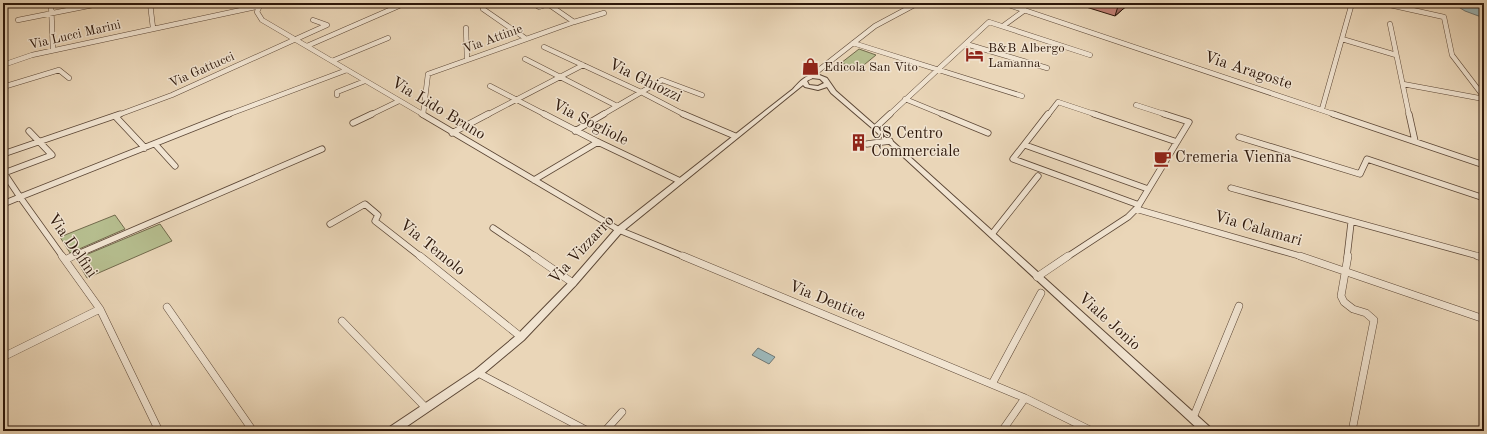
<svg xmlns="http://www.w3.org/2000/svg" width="1487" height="434" font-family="'Old Standard TT',serif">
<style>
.green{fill:#b6be8f;stroke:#726a4c}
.water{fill:#9cb7b9;stroke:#707773}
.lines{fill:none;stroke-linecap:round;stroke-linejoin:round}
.minor-far2-casing{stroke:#5c4736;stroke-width:5.5}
.minor-far1-casing{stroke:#5c4736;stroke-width:7}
.minor-casing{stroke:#5c4736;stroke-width:8}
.tertiary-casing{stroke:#5c4736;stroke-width:2}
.minor-far2{stroke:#f1e4d1;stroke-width:4.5}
.minor-far1{stroke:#f1e4d1;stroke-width:5.5}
.minor{stroke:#f1e4d1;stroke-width:7}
.tertiary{fill:#f1e4d1;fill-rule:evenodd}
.wall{fill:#c28076;stroke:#2d170a}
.shaded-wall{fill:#9e6860;stroke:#2d170a}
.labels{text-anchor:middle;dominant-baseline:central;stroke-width:3;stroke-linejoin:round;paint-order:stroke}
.far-street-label{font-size:13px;fill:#2d170a;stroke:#f1e4d1}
.far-poi-label{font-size:13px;fill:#2d170a;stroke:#f1e4d1;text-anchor:start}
.street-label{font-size:16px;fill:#2d170a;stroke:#f1e4d1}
.poi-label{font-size:16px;fill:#2d170a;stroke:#f1e4d1;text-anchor:start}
</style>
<rect width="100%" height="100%" fill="#ead6b8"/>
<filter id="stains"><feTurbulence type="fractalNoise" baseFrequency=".005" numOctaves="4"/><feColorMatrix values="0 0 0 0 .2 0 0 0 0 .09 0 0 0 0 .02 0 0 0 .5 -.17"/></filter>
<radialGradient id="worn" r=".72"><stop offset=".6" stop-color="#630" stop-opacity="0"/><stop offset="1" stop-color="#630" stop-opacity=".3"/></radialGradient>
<!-- green -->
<path class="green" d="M 859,49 L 876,55 L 859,69 L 841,63 Z
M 115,215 L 125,229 L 70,253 L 60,237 Z
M 160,224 L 172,241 L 87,278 L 76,259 Z"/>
<!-- water -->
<path class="water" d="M 1452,3 L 1484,3 L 1484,18 L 1465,11 Z
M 758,348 L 775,357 L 769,364 L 752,355 Z"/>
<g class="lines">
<defs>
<path id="minor-far2" d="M 51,3 L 53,50
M 150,3 L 153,28
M 261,3 L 257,12 L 262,20 L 424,115
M 533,3 L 539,7 L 551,3
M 1003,3 L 1336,115
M 1381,3 L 1444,17 L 1452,55 L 1484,97
M 483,9 L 525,38
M 18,20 L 103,3
M 574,22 L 604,13
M 1390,24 L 1409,115
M 1003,26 L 1025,10
M 466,28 L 467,60
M 1342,39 L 1396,55
M 853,43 L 1022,96
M 966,44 L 1047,68
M 307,46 L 401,5
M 544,47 L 641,92 L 685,115
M 525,59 L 617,106
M 332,61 L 388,38
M 3,65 L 32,55 L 260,6
M 810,77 L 875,26 L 918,3
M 1403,84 L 1484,99
M 490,86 L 546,115
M 3,87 L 59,70 L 69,78
M 337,95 L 337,92 L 365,81
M 905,99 L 944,115
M 1136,105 L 1167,115
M 1322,109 L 1352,3
M 118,115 L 172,95 L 327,25 L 313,20
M 227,115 L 347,70
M 370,115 L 399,101
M 423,115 L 428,74 L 574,22 L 548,4
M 487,115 L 583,65
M 602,115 L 662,80 L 702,95
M 889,115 L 989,22 L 1090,55
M 1048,115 L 1058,102 L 1097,115"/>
<path id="minor-far1" d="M 422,114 L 619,230 L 685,257
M 544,114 L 598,142 L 680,181
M 683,114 L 735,136
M 942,114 L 988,133
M 1048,114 L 1013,159 L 1139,205
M 1094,114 L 1177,142
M 1333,114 L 1484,165
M 1409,114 L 1415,141
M 115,116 L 145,148
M 353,123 L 372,114
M 875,128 L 890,114
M 575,131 L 604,114
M 452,133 L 488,114
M 1239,137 L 1360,174 L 1367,159 L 1484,198
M 155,144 L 175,166
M 867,144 L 890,141
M 1025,145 L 1148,189
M 3,154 L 120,114
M 534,180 L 598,142
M 1231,188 L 1482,257
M 3,204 L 20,197 L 4,173 L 52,155 L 29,131
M 1137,208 L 1189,122 L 1164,114
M 330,224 L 365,204 L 378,215 L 375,221 L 421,257
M 493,228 L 536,257
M 992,234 L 1038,176
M 63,257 L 20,197 L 229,114
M 71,257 L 322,149
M 1067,257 L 1128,217 L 1136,209 L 1303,257
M 1347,257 L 1351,223"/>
<path id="minor" d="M 62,256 L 100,309 L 159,431
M 420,256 L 521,337
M 534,256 L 573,283
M 683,256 L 1025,398 L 1092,431
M 1300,256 L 1484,319
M 1348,256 L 1341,296 L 1344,302 L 1353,309 L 1366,313 L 1374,320 L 1352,431
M 1478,256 L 1484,258
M 65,260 L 73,256
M 1037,277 L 1068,256
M 167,307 L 253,431
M 342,321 L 426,408
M 3,357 L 100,309
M 478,373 L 588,431
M 992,384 L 1041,293
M 1193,418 L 1239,306
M 605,431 L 622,412
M 1002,431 L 1025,398"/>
<path id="tertiary" d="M 817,74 L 827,78 L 836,91 L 877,127 L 1211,428 L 1212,431 L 1200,431 L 873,129 L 831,93 L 827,87 L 818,90 L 805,87 L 803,85 L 622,232 L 576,285 L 524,340 L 481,376 L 400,431 L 387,431 L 388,428 L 475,370 L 518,334 L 570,281 L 616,228 L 793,89 C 800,81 805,75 817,74 ZM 812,78 L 820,79 L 824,83 L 818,86 L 809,85 L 807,81 Z"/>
</defs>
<!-- minor-far2 casing -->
<use href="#minor-far2" class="minor-far2-casing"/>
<!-- minor-far1 casing -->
<use href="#minor-far1" class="minor-far1-casing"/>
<!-- minor casing -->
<use href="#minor" class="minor-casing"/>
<!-- tertiary casing -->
<use href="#tertiary" class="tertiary-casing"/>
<!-- minor-far2 -->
<use href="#minor-far2" class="minor-far2"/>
<!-- minor-far1 -->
<use href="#minor-far1" class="minor-far1"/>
<!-- minor -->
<use href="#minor" class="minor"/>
<!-- tertiary -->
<use href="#tertiary" class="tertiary"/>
</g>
<!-- wall -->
<path class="wall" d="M 1087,3 L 1130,3 L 1115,16 L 1086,7 Z"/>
<!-- shaded-wall -->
<path class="shaded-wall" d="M 1119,3 L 1130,3 L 1115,16 Z"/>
<!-- icons -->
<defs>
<symbol id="hotel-bare" viewBox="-9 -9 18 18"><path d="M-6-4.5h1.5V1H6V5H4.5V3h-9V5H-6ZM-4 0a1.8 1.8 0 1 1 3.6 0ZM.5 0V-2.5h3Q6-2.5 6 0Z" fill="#8f2418" stroke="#f1e4d1" stroke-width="2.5" paint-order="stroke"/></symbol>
<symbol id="shop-bare" viewBox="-9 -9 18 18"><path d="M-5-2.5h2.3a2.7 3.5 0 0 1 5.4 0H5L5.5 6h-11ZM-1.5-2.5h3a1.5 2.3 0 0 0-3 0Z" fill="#8f2418" stroke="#f1e4d1" stroke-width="2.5" paint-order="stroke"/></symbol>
<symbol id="building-bare" viewBox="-9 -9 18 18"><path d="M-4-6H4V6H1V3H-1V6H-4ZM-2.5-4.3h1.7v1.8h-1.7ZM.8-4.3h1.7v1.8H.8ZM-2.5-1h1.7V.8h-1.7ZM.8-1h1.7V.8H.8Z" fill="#8f2418" stroke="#f1e4d1" stroke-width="2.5" paint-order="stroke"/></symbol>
<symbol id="cafe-bare" viewBox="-9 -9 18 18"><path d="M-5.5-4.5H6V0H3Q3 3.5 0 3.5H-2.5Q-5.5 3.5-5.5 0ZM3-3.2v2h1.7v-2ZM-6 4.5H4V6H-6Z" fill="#8f2418" stroke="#f1e4d1" stroke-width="2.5" paint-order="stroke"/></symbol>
</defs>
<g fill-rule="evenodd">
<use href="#hotel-bare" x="962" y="42" width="25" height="25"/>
<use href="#shop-bare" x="798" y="54" width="25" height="25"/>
<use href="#building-bare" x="846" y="130" width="25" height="25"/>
<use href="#cafe-bare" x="1150" y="146" width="25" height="25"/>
</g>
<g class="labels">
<!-- far-street labels -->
<g class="far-street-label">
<text transform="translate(75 35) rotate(-13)">Via Lucci Marini</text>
<text transform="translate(493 39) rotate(-20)">Via Attinie</text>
<text transform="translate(202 70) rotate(-24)">Via Gattucci</text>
</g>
<!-- far-poi labels -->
<g class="far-poi-label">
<text x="988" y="48">B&amp;B Albergo<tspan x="988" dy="15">Lamanna</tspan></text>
<text x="824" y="67">Edicola San Vito</text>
</g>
<!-- street labels -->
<g class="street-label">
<text transform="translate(1248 71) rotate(18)">Via Aragoste</text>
<text transform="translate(645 81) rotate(26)">Via Ghiozzi</text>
<text transform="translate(438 109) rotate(31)">Via Lido Bruno</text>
<text transform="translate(590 123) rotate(27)">Via Sogliole</text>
<text transform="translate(1258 229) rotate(16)">Via Calamari</text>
<text transform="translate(72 246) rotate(55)">Via Delfini</text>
<text transform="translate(432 248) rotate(39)">Via Temolo</text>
<text transform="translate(582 250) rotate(-47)">Via Vizzarro</text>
<text transform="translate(827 301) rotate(22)">Via Dentice</text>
<text transform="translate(1109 322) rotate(42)">Viale Jonio</text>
</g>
<!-- poi labels -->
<g class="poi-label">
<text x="871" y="134">CS Centro<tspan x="871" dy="18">Commerciale</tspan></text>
<text x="1175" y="158">Cremeria Vienna</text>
</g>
</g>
<!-- margin -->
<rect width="1487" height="434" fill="none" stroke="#ead6b8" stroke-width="16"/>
<rect x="4" y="4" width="1479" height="426" fill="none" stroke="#2d170a" stroke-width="2"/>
<rect x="8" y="8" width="1471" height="418" fill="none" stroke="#2d170a"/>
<rect width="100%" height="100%" filter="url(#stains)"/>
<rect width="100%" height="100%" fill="url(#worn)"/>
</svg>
